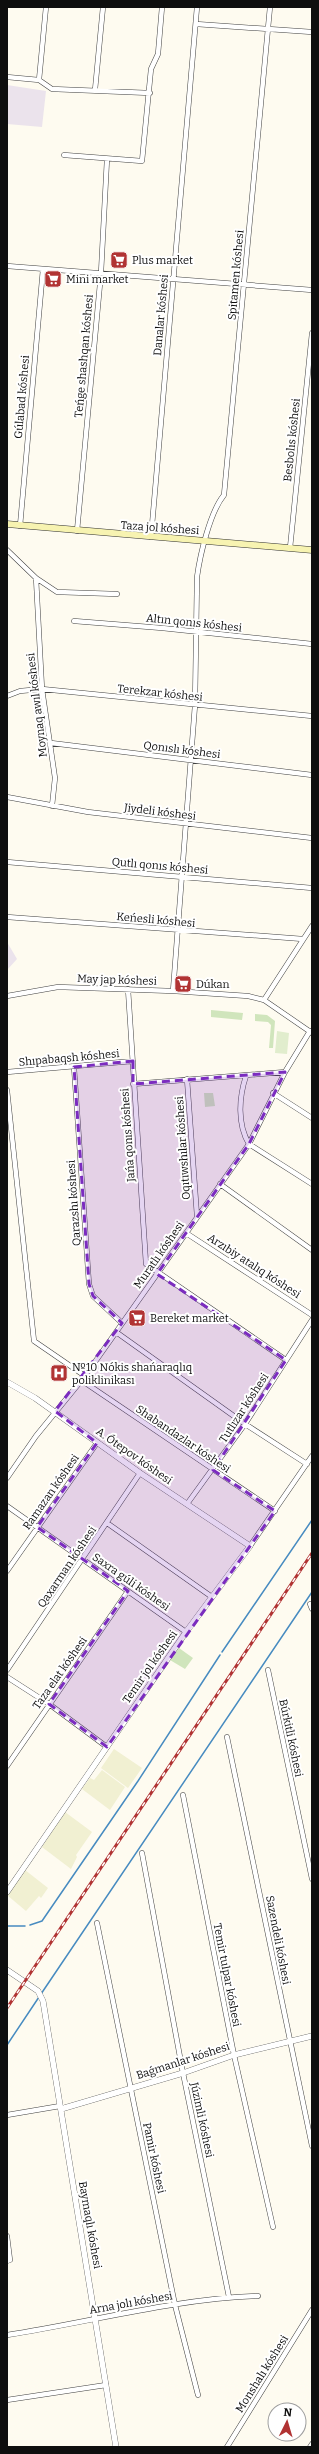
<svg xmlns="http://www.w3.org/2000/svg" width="319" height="2454" font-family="Bitter,serif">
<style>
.industrial{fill:#ebe3ec}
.farmland{fill:#f1f0d2}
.green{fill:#d0e5bc}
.pitch{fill:#e1edcd}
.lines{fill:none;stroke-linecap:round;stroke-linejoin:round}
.stream{stroke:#478bc0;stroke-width:1.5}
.minor-casing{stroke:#414141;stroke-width:5.5}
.tertiary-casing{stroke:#414141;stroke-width:6}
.secondary-casing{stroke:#303030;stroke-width:7}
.minor{stroke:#fff;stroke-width:4.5}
.tertiary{stroke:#fff;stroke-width:5.5}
.secondary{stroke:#f7f3b1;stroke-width:6}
.rail-casing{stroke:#b13333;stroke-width:3}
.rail{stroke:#fff;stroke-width:1.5;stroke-dasharray:4.5;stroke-linecap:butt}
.marked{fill:#7b2cbf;fill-opacity:0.2;stroke:#7b2cbf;stroke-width:3;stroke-dasharray:8 5;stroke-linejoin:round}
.labels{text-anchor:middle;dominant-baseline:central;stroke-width:4;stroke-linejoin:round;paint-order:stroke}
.poi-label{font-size:11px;fill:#0e0e0e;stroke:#fff;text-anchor:start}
.street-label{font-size:11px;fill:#0e0e0e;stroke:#fff}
</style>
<rect width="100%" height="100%" fill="#fefbf0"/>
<!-- industrial -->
<path class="industrial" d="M 7,85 L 46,91 L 42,127 L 7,124 Z
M 7,942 L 17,959 L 7,970 Z"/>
<!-- farmland -->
<path class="farmland" d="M 114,1749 L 142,1768 L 128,1788 L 101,1768 Z
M 102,1770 L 125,1787 L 110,1810 L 82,1789 L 90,1778 L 94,1780 Z
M 65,1812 L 92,1832 L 76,1855 L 77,1857 L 71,1869 L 42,1847 Z
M 25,1870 L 48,1888 L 41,1898 L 39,1896 L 26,1911 L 7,1895 Z"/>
<!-- green -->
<path class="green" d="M 211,1010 L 243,1013 L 242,1020 L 211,1017 Z
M 255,1014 L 267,1015 L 275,1021 L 273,1048 L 269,1048 L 271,1025 L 268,1022 L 255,1021 Z
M 204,1093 L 213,1093 L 215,1106 L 205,1107 Z
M 179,1648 L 193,1658 L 185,1669 L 170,1660 Z"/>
<!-- pitch -->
<path class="pitch" d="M 277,1031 L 289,1033 L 287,1054 L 275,1053 Z"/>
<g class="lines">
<!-- stream -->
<path class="stream" d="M 222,1652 L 312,1520
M 30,1925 L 42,1921 L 138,1781 L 220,1655
M 7,1926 L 25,1926
M 41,1994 L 312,1592
M 7,2045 L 39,1997"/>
<defs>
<path id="minor" d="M 196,24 L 312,32
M 7,77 L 39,80 L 52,89 L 150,93
M 39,80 L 46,7
M 95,90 L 103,7
M 64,155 L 142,161 L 151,69 L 158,54 L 162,7
M 7,266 L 312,290
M 20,526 L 43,269
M 77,531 L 101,273 L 107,159
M 151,537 L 197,7
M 290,548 L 312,333
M 7,550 L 36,578 L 57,592 L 117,594
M 36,578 L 42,689 L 55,778 L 52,806
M 74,621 L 162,628 L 312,644
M 7,696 L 20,691 L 42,689 L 312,716
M 51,743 L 312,775
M 7,797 L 88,812 L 312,838
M 7,862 L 312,888
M 7,917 L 303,939
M 128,989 L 146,1264 L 286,1360
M 173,991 L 195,705 L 197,577 C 200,555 210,512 224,495 L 270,7
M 7,996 L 58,987 L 173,991 L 248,996 L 264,1000 L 312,1033
M 264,1000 L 312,926
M 74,1067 L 89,1284 L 93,1296 L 122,1323
M 7,1072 L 133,1061
M 246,1076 C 239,1097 237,1124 249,1144 L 312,1184
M 187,1079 L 197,1216
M 133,1084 L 285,1072
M 7,1090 L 34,1341 L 85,1376
M 273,1093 L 312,1118
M 220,1184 L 312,1250
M 186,1233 L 312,1315
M 116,1332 L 245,1424 L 307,1464
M 81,1380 L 275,1511
M 7,1478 L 36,1436 L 85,1376 L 249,1144 L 285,1072 L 310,1031
M 187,1504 L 245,1424 L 312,1320
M 7,1506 L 186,1632
M 107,1523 L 212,1597
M 250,1546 L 312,1456
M 7,1571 L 97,1443
M 310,1604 L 312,1609
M 7,1670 L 140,1473
M 268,1670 L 312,1879
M 7,1677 L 49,1704 L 107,1747
M 227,1737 L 312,2146
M 7,1766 L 128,1591
M 183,1795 L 234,2055 L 273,2227
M 142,1853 L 183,2073 L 229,2297
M 97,1923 L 175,2305 L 198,2395
M 7,2115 L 60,2106
M 7,2236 L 10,2260 L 7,2261
M 7,2335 C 91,2322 173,2299 258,2296
M 7,2400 L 106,2385
M 227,2447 L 312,2310
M 310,2447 L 312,2444"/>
<path id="tertiary" d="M 7,1382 L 35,1398 L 140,1473 L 250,1546 L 186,1632 L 7,1892
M 7,1970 L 38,1991 L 43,2001 L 116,2447
M 61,2109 L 183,2073 L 234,2055 L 312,2036"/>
<path id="secondary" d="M 7,524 L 312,550"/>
</defs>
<!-- minor casing -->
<use href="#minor" class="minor-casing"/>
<!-- tertiary casing -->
<use href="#tertiary" class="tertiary-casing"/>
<!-- secondary casing -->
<use href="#secondary" class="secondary-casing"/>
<!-- minor -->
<use href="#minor" class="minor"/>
<!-- tertiary -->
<use href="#tertiary" class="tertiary"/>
<!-- secondary -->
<use href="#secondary" class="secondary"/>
<defs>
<path id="rail" d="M 7,2008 L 312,1553"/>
</defs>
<!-- rail casing -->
<use href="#rail" class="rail-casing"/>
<!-- rail -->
<use href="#rail" class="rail"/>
</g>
<!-- marked area -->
<path class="marked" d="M 133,1061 L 133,1084 L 285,1072 L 249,1144 L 157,1274 L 286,1360 L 213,1470 L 275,1511 L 107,1747 L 49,1704 L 128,1591 L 37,1527 L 97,1443 L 55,1411 L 122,1323 L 93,1296 L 89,1284 L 74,1067 Z"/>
<!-- icons -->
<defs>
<symbol id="supermarket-square" viewBox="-11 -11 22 22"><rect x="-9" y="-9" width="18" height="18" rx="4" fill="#b13333" stroke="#fff"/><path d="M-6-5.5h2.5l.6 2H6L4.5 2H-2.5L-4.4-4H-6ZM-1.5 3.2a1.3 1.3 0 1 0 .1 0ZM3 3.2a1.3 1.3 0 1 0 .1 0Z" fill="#fff"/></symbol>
<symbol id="hospital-square" viewBox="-11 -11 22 22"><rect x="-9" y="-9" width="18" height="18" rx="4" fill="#b13333" stroke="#fff"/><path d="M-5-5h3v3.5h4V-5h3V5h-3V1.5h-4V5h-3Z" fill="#fff"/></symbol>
</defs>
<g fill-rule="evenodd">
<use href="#supermarket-square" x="109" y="250" width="20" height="20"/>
<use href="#supermarket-square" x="43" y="269" width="20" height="20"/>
<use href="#supermarket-square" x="173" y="974" width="20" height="20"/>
<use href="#supermarket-square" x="127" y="1308" width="20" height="20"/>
<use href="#hospital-square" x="49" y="1363" width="20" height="20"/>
</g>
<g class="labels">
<!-- poi labels -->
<g class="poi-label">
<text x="132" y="260">Plus market</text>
<text x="66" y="279">Mini market</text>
<text x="196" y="984">Dúkan</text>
<text x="150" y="1318">Bereket market</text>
<text x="72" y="1367">№10 Nókis shańaraqlıq<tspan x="72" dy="13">poliklinikası</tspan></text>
</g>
<!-- street labels -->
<g class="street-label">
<text transform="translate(236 275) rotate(-85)">Spitamen kóshesi</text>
<text transform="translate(161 315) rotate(-85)">Danalar kóshesi</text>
<text transform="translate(84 356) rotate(-85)">Teńge shashqan kóshesi</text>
<text transform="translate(22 397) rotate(-85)">Gúlabad kóshesi</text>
<text transform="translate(292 440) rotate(-84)">Besbolıs kóshesi</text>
<text transform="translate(160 528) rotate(4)">Taza jol kóshesi</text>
<text transform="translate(194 623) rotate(6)">Altın qonıs kóshesi</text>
<text transform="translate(160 693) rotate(6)">Terekzar kóshesi</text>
<text transform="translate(37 705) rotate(-97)">Moynaq awıl kóshesi</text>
<text transform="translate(182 750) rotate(7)">Qonıslı kóshesi</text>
<text transform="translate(160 812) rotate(7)">Jiydeli kóshesi</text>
<text transform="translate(160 866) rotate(5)">Qutlı qonıs kóshesi</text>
<text transform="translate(156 920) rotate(5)">Keńesli kóshesi</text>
<text transform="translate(117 980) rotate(2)">May jap kóshesi</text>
<text transform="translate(69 1058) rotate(-5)">Shıpabaqsh kóshesi</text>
<text transform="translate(128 1135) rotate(-94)">Jańa qonıs kóshesi</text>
<text transform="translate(183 1148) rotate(-94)">Oqıtıwshılar kóshesi</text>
<text transform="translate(74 1203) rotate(-94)">Qarazshı kóshesi</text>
<text transform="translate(159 1255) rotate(-55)">Muratlı kóshesi</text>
<text transform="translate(254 1266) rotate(33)">Arzıbiy atalıq kóshesi</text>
<text transform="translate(244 1408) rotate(-57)">Tutlızar kóshesi</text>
<text transform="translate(183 1439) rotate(34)">Shabandazlar kóshesi</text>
<text transform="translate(134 1456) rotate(35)">A. Ótepov kóshesi</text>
<text transform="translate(51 1492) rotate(-55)">Ramazan kóshesi</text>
<text transform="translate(67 1567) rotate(-56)">Qaxarman kóshesi</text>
<text transform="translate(131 1582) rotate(35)">Saxra gúli kóshesi</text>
<text transform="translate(150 1667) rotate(-55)">Temir jol kóshesi</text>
<text transform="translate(60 1673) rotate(-55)">Taza elat kóshesi</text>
<text transform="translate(291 1738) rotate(78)">Búrkitli kóshesi</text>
<text transform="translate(278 1940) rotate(79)">Sazendeli kóshesi</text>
<text transform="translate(227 1975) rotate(79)">Temir tulpar kóshesi</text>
<text transform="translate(183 2061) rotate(-18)">Baǵmanlar kóshesi</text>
<text transform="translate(202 2120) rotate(78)">Júzimli kóshesi</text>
<text transform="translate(154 2158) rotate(78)">Pamir kóshesi</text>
<text transform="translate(90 2225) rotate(80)">Baymaqlı kóshesi</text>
<text transform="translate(131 2303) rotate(-10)">Arna jolı kóshesi</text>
<text transform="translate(262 2374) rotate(-58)">Monshalı kóshesi</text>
</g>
</g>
<!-- border -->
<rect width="319" height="2454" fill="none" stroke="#0e0e0e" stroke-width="16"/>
<!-- north arrow -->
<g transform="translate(287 2422) rotate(5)"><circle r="19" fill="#ffffff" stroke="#9f9f9f"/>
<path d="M0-3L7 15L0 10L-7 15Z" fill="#b13333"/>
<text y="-6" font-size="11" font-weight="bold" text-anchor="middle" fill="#0e0e0e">N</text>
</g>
</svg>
